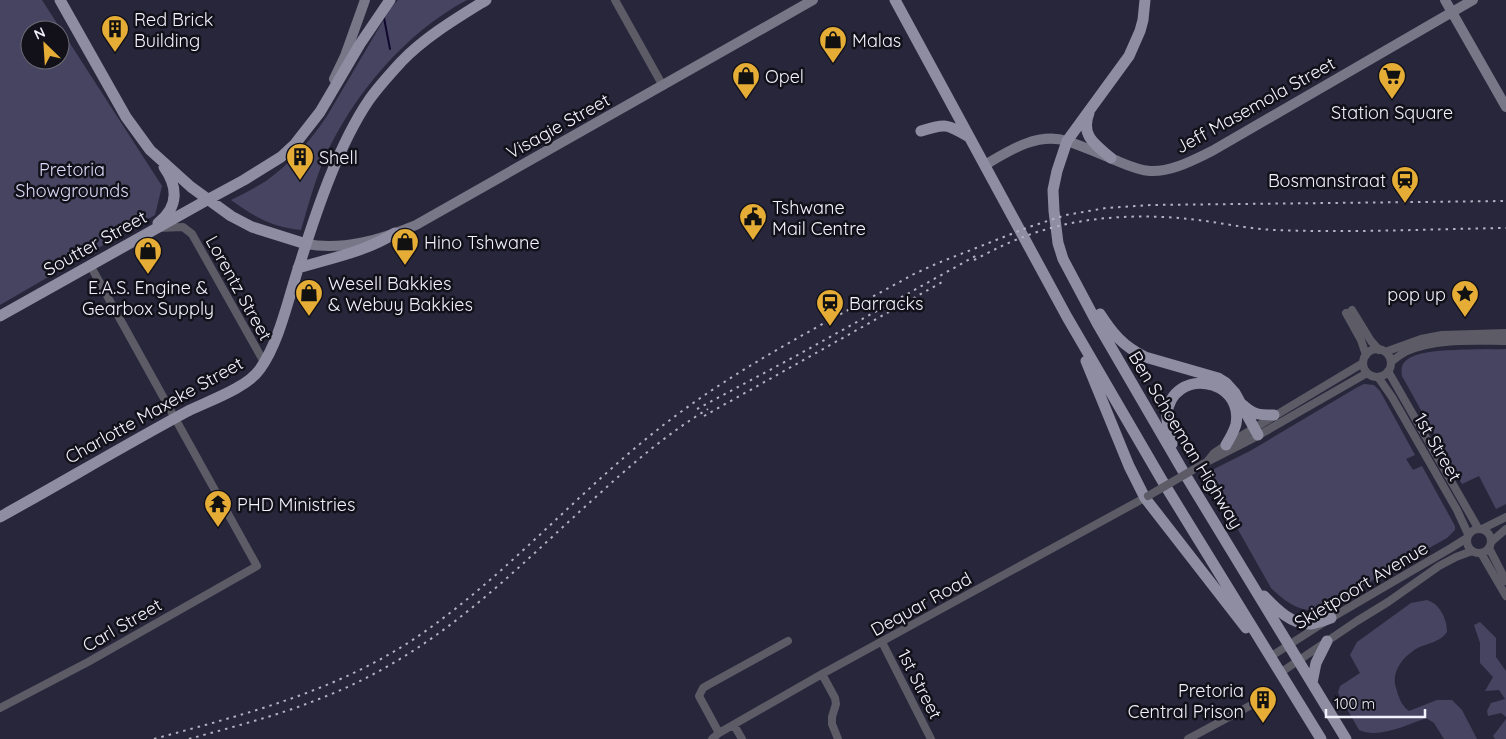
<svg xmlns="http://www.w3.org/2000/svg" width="1506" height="739" font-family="Quicksand,sans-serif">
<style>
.green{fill:#474461;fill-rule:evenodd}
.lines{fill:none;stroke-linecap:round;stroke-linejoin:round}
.stream{stroke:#11082d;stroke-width:2}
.street{stroke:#5c5b66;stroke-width:8}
.secondary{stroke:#787788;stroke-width:10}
.primary{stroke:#8e8da2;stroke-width:11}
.rail{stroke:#b2b2c0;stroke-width:2;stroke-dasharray:2.5 5;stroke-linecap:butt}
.street-bridge{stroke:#5c5b66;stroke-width:8}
.labels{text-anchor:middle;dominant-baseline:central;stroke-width:5;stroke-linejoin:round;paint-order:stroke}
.poi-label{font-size:18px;fill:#f2f2fd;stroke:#12111a;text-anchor:start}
.street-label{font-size:18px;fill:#f2f2fd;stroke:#12111a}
.park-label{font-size:18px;fill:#dcdaf8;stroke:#12111a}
</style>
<rect width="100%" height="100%" fill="#28263b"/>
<!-- green -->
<path class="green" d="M 0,0 L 42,0 L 162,186 L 155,215 L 0,305 ZM 30,30 L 60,30 L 60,60 L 30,60 Z
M 398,0 L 467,0 C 406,32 353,95 325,157 C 315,180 308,206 301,230 C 273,227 254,217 231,200 C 243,194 255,188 266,181 C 290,164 311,140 327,116 L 390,9 Z
M 1506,349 L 1506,504 L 1496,509 L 1479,476 L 1462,484 L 1402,376 C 1401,369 1401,364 1408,359 C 1423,347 1485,350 1506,349 Z
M 1364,384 L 1374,385 L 1380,391 L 1415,455 L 1406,459 L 1413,470 L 1422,466 L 1455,526 L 1455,530 L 1447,538 C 1422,552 1397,566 1373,580 C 1357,589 1328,609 1310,610 C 1296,610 1280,597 1271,588 L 1206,473 L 1250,451 L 1356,388 Z
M 1427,600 C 1440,604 1447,619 1447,632 C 1439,644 1423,643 1413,651 C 1401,659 1391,674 1396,688 C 1399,698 1401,705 1409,711 L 1437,700 L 1452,700 L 1462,710 L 1477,739 L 1444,739 L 1434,723 L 1426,718 C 1407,725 1379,739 1359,730 L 1338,693 L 1340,686 L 1360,673 L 1350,655 L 1357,642 L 1411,603 Z
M 1480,622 L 1496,638 L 1496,657 L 1506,671 L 1506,717 L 1501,713 L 1488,716 L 1487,711 L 1491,703 L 1505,699 L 1499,690 L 1485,691 L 1493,677 L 1480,663 L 1480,643 L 1474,625 Z
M 1506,719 L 1506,739 L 1495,739 L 1493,736 Z"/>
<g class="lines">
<!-- stream -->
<path class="stream" d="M 384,18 L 390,49"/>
<!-- street -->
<path class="street" d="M 615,0 L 663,86
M 159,228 L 183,227 L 192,234 L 264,362
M 1352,310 L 1371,341 L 1379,350
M 1346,313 L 1361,340 L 1366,355
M1363 363a14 14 0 1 1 28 0a14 14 0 1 1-28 0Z
M 1385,352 L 1421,339 L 1442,335 L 1506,333
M 1391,362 C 1396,358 1401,354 1407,351 C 1437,338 1474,341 1506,341
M 1388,371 L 1478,528
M 1378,377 L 1392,397 L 1457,510 L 1468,534
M 1207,462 L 1214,453 L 1226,445 L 1363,363
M 1203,464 L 1252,439 L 1367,373
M1467 541a12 12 0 1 1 24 0a12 12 0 1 1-24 0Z
M 1482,529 L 1506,517
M 1491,542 L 1506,529
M 1489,548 L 1506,581
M 1481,553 L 1506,596
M 882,642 L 931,739
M 1270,657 L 1331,618 L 1451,548 L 1467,538
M 1280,673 L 1357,621 L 1388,602 L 1439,566 L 1456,557 L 1472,551
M 822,674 L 835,698 L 836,704 L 832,717 L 832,724 L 838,739
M 0,708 L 88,662 L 257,566 L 90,265
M 734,725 L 742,739
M 719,733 L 699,696 L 703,688 L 708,685 L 788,641
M 712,739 L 719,733 L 822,674 L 1148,496
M 1188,739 L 1257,702"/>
<!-- secondary -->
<path class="secondary" d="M 1445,0 L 1506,107
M 334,79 L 345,56 L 365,0
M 985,165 C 1010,150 1038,132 1067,141 C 1082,146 1096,152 1110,158 C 1123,163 1136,170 1150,171 C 1172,172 1193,160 1212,151 L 1473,0
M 306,244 C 344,251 382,239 416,225 L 813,0"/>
<!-- primary -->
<path class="primary" d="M 60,0 L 126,117 L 150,150 L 191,187 L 231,216 L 252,227 L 306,244
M 895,0 L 1067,317 L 1163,482 L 1321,739
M 1145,0 L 1143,20 L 1140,31 L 1129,56 L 1067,141 L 1057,171 L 1053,190 L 1054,211 L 1058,243 L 1063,259 L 1097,323 L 1183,471 L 1346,739
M 1089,113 C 1080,136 1096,145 1111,158
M 921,131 C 946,123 947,124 969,137
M 158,223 C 179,207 178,187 164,167
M 298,268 C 331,258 365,252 395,233
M 1100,314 C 1113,334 1123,346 1145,357 L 1218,378 L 1226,383 L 1235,393 L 1258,435
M 0,316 L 207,200 L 244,180 L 281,157 L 295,144 L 320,112 L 360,44 L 390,0
M 1086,361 L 1129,466 L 1145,498 L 1246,628
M 1243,405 C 1254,415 1259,415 1274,415
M 1172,444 C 1170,434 1166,424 1167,414 C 1172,367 1244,377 1236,424 C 1234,432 1230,438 1226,445
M 0,517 C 63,482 125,445 188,411 C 208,401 247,388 260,369 C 281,339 289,294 301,260 C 317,209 339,144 369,100 C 378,87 390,74 401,62 C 425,37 457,18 486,0
M 1264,596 C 1276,609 1292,625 1311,624 C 1318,623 1325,620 1331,618
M 1312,683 L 1316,663 L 1327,641"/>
<!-- rail -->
<path class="rail" d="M 974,260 C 997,248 1019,237 1044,230 C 1089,216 1142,214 1190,219 C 1218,222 1247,229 1276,230 C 1352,233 1429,229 1506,228
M 697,409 L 794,357 L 979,254
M 704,416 L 944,281
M 154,739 C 245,714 331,693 411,641 C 506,578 579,489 670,420 C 745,363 831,320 914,274 L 938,263 L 1029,227 L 1066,215 L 1106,208 L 1150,205 L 1506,201
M 189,739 C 232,727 277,716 319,699 C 369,680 417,651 459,618 C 508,580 552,536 598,495 C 633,463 668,433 708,409"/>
<!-- street-bridge -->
<path class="street-bridge" d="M 1148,496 L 1203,464"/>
</g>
<!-- icons -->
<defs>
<symbol id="building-pin" viewBox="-11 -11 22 30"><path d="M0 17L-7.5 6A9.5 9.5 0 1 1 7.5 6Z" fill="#e5ad36" stroke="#12111a"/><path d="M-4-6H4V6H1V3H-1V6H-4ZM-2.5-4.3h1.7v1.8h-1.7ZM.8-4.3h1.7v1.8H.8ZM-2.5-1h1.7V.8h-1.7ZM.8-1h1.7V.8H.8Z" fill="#111"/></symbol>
<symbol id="shop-pin" viewBox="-11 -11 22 30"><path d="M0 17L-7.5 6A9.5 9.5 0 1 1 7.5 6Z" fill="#e5ad36" stroke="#12111a"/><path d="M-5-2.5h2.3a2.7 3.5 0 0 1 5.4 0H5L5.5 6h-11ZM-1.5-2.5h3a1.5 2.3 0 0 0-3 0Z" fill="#111"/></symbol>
<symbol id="supermarket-pin" viewBox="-11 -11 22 30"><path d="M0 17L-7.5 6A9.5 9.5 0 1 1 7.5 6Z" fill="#e5ad36" stroke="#12111a"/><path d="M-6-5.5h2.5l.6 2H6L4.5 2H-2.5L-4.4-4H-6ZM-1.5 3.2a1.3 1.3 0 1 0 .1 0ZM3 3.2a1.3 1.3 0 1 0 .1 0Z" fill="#111"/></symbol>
<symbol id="station-pin" viewBox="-11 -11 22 30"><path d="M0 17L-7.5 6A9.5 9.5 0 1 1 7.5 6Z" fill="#e5ad36" stroke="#12111a"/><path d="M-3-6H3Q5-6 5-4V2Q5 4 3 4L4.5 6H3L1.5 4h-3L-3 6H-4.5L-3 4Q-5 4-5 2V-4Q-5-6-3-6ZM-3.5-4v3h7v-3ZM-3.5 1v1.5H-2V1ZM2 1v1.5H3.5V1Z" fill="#111"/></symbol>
<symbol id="civic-pin" viewBox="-11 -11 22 30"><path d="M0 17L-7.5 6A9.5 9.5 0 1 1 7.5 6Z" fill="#e5ad36" stroke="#12111a"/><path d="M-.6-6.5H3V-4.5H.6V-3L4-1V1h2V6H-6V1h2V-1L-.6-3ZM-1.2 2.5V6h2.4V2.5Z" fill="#111"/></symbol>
<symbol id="sight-pin" viewBox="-11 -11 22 30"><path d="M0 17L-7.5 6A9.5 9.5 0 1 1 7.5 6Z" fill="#e5ad36" stroke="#12111a"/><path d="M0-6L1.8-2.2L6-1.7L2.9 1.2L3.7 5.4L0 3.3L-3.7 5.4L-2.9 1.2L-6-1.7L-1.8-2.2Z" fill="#111"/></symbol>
<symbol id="temple-pin" viewBox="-11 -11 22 30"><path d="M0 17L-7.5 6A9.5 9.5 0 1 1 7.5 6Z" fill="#e5ad36" stroke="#12111a"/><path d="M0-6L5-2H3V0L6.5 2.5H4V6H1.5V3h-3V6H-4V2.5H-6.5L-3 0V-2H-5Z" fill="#111"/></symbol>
</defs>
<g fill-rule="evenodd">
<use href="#building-pin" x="99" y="13" width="32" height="43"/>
<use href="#shop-pin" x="817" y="24" width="32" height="43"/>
<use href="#shop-pin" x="730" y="60" width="32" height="43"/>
<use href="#supermarket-pin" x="1376" y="60" width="32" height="43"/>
<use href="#building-pin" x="284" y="141" width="32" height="43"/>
<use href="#station-pin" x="1389" y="164" width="32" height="43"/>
<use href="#civic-pin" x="737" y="201" width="32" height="43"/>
<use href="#shop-pin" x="389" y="226" width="32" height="43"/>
<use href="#shop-pin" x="132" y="235" width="32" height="43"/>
<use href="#shop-pin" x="293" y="277" width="32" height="43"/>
<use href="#sight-pin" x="1449" y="278" width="32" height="43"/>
<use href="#station-pin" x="814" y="287" width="32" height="43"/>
<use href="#temple-pin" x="202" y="488" width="32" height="43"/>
<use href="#building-pin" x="1247" y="684" width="32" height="43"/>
</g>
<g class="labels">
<!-- poi labels -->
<g class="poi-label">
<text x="134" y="19">Red Brick<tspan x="134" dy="21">Building</tspan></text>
<text x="852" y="40">Malas</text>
<text x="765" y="76">Opel</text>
<text x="1392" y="112" text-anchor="middle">Station Square</text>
<text x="319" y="157">Shell</text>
<text x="1386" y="180" text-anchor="end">Bosmanstraat</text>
<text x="772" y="207">Tshwane<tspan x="772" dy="21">Mail Centre</tspan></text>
<text x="424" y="242">Hino Tshwane</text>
<text x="328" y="283">Wesell Bakkies<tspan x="328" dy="21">&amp; Webuy Bakkies</tspan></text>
<text x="148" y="287" text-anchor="middle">E.A.S. Engine &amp;<tspan x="148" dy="21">Gearbox Supply</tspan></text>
<text x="1446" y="294" text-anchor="end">pop up</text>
<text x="849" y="303">Barracks</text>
<text x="237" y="504">PHD Ministries</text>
<text x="1244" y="690" text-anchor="end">Pretoria<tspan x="1244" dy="21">Central Prison</tspan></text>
</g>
<!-- street labels -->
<g class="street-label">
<text transform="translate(1255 105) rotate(-29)">Jeff Masemola Street</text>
<text transform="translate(558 126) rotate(-29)">Visagie Street</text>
<text transform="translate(95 243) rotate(-29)">Soutter Street</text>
<text transform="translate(239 288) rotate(61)">Lorentz Street</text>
<text transform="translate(154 410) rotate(-29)">Charlotte Maxeke Street</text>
<text transform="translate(1186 440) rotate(59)">Ben Schoeman Highway</text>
<text transform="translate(1438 447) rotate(60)">1st Street</text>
<text transform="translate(1361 585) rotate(-31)">Skietpoort Avenue</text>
<text transform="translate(921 604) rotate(-29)">Dequar Road</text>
<text transform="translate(122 625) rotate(-30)">Carl Street</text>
<text transform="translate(920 684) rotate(63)">1st Street</text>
</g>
<!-- park labels -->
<g class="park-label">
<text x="72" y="169">Pretoria<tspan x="72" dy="21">Showgrounds</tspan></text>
</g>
</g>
<!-- north arrow -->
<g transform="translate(45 45) rotate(335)"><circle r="24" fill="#12111a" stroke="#6c6b75"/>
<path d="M0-4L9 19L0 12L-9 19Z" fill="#e5ad36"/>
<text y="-8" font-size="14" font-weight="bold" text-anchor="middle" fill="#f2f2fd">N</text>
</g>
<!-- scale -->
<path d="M1326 709v8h99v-8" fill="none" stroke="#f2f2fd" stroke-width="2.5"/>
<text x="1334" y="709" font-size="15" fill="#f2f2fd" stroke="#12111a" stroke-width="4" paint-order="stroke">100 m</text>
</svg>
